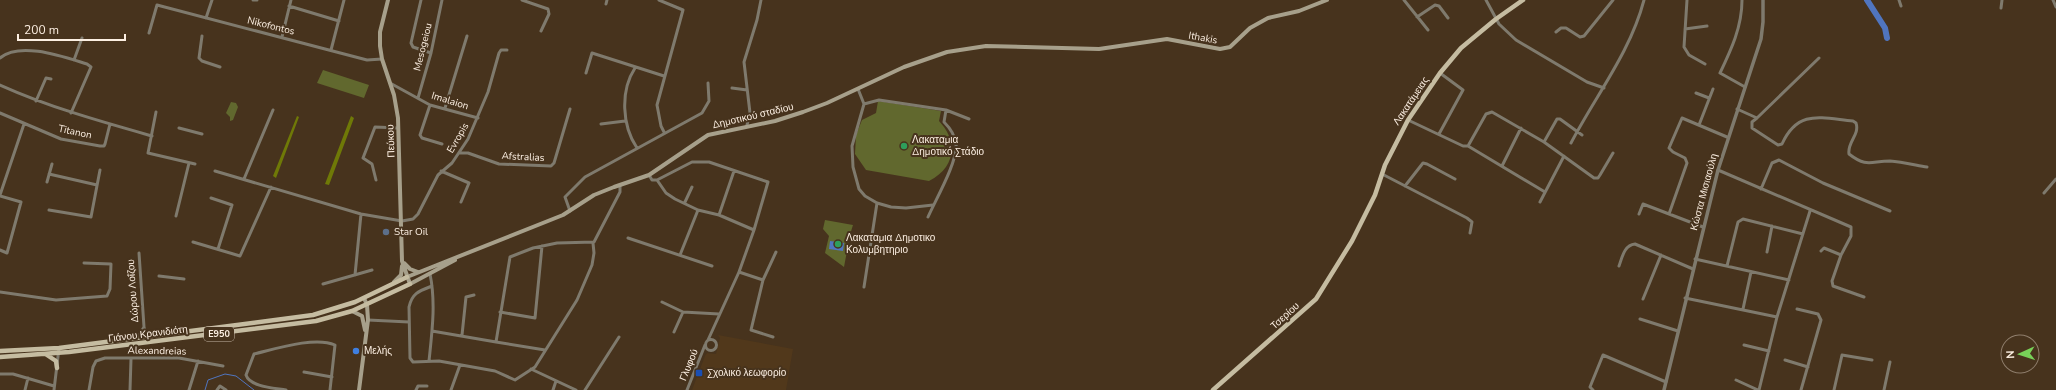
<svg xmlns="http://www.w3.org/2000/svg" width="2056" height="390" font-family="'Nunito Sans',sans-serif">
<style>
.built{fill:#51381b}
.green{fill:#61682e}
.forest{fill:#6f7907}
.water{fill:#5075bf}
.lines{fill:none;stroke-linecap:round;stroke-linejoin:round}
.stream{stroke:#5075bf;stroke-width:1}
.river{stroke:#5075bf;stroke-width:6}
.minor{stroke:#7f7a6d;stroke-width:3}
.tertiary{stroke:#7f7a6d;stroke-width:3.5}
.secondary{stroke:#a7a08b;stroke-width:4}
.primary{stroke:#c5bca1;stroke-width:4.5}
.leisure-dot{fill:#2e9e5b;stroke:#47331d;stroke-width:1.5}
.service-dot{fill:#5c6f8a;stroke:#47331d;stroke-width:1.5}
.shop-dot{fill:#3f7fe0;stroke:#47331d;stroke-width:1.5}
.transit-dot{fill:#1a4fb4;stroke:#47331d;stroke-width:1.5}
.labels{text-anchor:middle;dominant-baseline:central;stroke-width:4;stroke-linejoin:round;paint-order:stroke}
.shield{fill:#47331d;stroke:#c6b7a7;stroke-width:1}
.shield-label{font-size:9px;font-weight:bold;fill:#fcefe2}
.street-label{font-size:10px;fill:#fcefe2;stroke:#47331d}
.poi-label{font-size:10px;fill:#fcefe2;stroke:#47331d;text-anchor:start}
</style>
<rect width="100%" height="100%" fill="#47331d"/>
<!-- built -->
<path class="built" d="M 718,335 L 793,349 L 786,390 L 692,390 L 705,356 L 707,353 L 716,354 L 720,338 Z"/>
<!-- green -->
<path class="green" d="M 323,70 L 369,85 L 364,98 L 317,83 Z
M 878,101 L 941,111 L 939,121 C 959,142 955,168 929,181 L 866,170 L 855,154 L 856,135 L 862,120 L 876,113 Z
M 231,102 L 236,103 L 238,107 L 233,120 L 230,121 L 230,117 L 226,113 Z
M 825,220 L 853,225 L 848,241 L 850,252 L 847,251 L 844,267 L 825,253 L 829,236 L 823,229 Z"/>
<!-- forest -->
<path class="forest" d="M 297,116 L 299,117 L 276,178 L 273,176 Z
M 351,116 L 354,118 L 329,185 L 325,184 Z"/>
<!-- water -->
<path class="water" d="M 830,241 L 844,243 L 843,251 L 829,249 Z"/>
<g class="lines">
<!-- stream -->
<path class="stream" d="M 205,390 L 208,380 L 225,374 L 236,376 L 254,390"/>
<!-- river -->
<path class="river" d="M 1867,0 L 1885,28 L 1887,38"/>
<!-- minor -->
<path class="minor" d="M 253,0 L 257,0
M 421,0 L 411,43 L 413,47 L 431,53
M 522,0 L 548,9 L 549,14 L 541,31
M 659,0 L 683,10 L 657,105 L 661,126 L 664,132
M 1404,0 L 1428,30
M 1486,0 L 1499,24 L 1516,40 L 1587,82 L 1604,88
M 1687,0 L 1684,47 L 1689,55 L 1705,64
M 1742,0 C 1742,27 1731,50 1720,73 L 1745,87
M 1899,0 L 1901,6
M 2053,0 L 2056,7
M 606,4 L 607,0
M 289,6 L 339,21
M 2001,8 L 2002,0
M 1417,17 L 1435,5 L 1439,6 L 1448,18
M 206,18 L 212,0
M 1685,29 L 1707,26
M 1556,32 L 1561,28 L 1566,28 L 1580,37 L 1584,36 L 1613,0
M 149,33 L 157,5 L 367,60 L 382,59
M 202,36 L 199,58 L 202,61 L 220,67
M 282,37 L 291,0
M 331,50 L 344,0
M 0,58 C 20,41 64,57 87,64 L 91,67 L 71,113
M 74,60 L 82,38
M 635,68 C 620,91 622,126 637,148
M 586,73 L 592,53 L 664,76
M 390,83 L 430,105 L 478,118
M 0,85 C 49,107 99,121 152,136
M 732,88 L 747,90
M 858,89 L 864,104 L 852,146 L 853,167 L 859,189 L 865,196 L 877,203 L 891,207 L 906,208 L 933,205
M 1696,93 L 1709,98
M 418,98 L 431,53 L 442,0
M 36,101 L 46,78 L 51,79
M 864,104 L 879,100 L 946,110 L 969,119
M 430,105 L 420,135 L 422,138 L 442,144
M 445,108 L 467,36
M 1737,109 L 1757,118 L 1819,58
M 156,112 L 148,153 L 195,164
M 0,113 L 61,139 L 100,146 L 104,146 L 105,144 L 110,124
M 1757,118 L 1752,122 L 1752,128 L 1778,145 L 1782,144 C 1798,109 1821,118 1853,121 L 1856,123 C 1860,135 1847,142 1849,154 C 1867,168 1871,161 1890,161 C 1902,162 1915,165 1927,167
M 1408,120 L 1463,146 L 1468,146 L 1545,192
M 601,124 L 625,121
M 747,125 L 750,113 L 744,62 L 757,20 L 761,0
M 1699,125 L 1713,89
M 179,128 L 202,134
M 1439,134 L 1463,90 L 1440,73
M 1544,142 L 1557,119 L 1560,119 L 1582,135
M 1571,143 C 1596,95 1630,53 1644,0
M 1468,146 L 1486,114 L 1492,112 L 1544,142 L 1594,178 L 1598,178 L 1600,175 L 1613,153
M 460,153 L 468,153 L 499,164 L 551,166 L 554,163 L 570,109
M 1502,166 L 1521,128
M 1718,170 L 1851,227 L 1851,236 L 1841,255 L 1832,281 L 1833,286 L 1864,297
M 215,171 L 361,214 L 402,221 L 413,219 L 418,214 L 438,175 L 452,163 L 468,139 L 488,92 L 499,53 L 501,50 L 507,50
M 441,171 L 469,183 L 461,202
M 49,174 L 97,185
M 1382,174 L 1467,218 L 1472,222 L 1470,233
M 649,175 L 652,180 L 657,180 L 692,162 L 709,162 L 768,182 L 754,230 L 739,272 L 708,340
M 244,179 L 273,110
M 376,180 L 372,164 L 363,158 L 375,127 L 398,128
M 657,180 L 666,193 L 675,199 L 698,210 L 719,215 L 754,230
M 47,182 L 52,164
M 1405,186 L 1423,163 L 1427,164 L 1455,179
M 1761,189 L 1772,163 L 1779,160 L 1823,183 L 1890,211
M 2044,193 L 2056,179
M 0,195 L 24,124
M 0,196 L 21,202 L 7,253 L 0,250
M 211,198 L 232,205 L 218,249
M 685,202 L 692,187
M 1540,202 L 1564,156
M 49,210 L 91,217 L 100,170
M 570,211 L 565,197 L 585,177 L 702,113 L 709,101 L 708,83
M 1639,214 L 1643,204 L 1703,227
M 1669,214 L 1687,163 L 1685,158 L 1673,152 L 1669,148 L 1682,118 L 1727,137
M 719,215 L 734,171
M 176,216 L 189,163
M 928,217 C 936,199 958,161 956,144 C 955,135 950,128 944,122 L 946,110
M 628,238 L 712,266
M 193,242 L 240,256 L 271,187
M 1821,251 L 1824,248 L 1841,255
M 1767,252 L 1772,226
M 680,255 L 698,210
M 1695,259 L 1789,280
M 1619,266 C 1622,258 1624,245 1635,244 L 1693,269
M 1727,266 L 1738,222 L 1743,219 L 1803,234
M 739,272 L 763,280
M 355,275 L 361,214
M 159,276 L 184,279
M 323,284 L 372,270
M 432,286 C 419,291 412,293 409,307 L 410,358 L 413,362 L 439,361 L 495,371 L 515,380 L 535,367 L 577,300 L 592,265 L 594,253 L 593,243
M 864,287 L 877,203
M 0,292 L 56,300 L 107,296 L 110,289 L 111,264 L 84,263
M 1685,298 L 1777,317
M 1643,299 L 1661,255
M 662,302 L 683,312 L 719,314
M 1743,309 L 1751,272
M 1797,309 L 1818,314 L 1821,320 L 1801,390
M 500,312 L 535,318 L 542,246
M 1640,319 L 1678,331
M 368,320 L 409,322
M 144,327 L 145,331 L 152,336
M 432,331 L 496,342 L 510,257 L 533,248 L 557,243 L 594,242 L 620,192 L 620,185
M 674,332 L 683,312
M 462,335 L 466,297 L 474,295
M 138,337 L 144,327 L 139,253
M 773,337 L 751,330 L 763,280 L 776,252
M705.5 345a5.5 5.5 0 1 1 11 0a5.5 5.5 0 1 1-11 0Z
M 496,342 L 545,350
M 1744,345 L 1769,351
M 1785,360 L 1808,367
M 429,361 C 432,332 436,303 430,274
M 531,369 L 576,390
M 304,372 L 332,377
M 0,374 L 13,374 L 54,386
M 1736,380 L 1758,390
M 25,390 L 28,378
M 54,390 L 59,348
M 89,390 L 93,367 L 96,361 L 105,358 L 179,358 L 223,366
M 130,390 L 131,359
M 189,390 L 198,361
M 217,390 L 220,386 L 226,390
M 286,390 C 275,388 250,387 246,375 L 254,354 C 275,349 315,336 335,345 L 330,390
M 416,390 L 418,386 L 427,386
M 451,390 L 460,365
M 553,390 L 556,381
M 585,390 L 619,337
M 687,390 L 705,345
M 1593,390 L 1590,387 L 1592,382 L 1603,355 L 1666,382
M 1759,390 L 1777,317 L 1810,211
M 1834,390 L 1842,355 L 1872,360
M 1884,390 L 1890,362"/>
<!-- tertiary -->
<path class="tertiary" d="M 1664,390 L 1718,170 L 1761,39 L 1763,22 L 1763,0"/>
<!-- secondary -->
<path class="secondary" d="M 388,0 L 380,32 L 380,46 L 382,59 L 394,95 L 398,118 L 402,261 L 410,284 L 455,260
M 404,263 L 410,269 L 418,272
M 407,277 L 563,215 L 594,195 L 614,187 L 649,175 L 708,135 L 775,121 L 803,112 L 827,103 L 904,67 L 947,52 L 986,46 L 1099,49 L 1167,39 L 1220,49 L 1230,47 L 1250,28 L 1268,18 L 1299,11 L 1327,0
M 394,282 L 401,275 L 402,266
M 352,311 L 362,316 L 365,330
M 359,390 L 368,320 L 367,305 L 364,298"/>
<!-- primary -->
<path class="primary" d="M 0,351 L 59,348 L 313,315 L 355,302 L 407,277
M 47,355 L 56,361 L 57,368
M 0,357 L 69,352 L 316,321 L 352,311 L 410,284
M 1213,390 L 1316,299 L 1352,241 L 1375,195 L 1385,165 L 1408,120 L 1440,73 L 1461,48 L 1496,19 L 1523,0"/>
</g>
<!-- markers -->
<g class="leisure-dot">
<circle cx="904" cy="146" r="4"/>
<circle cx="838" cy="244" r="4"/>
</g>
<circle class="service-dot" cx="386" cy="232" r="4"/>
<circle class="shop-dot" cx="356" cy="351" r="4"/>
<rect class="transit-dot" x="695" y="369" width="8" height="8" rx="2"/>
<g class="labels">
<!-- shield labels -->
<rect class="shield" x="204" y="327" width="30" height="14" rx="3"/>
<g class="shield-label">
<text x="219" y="334">E950</text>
</g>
<!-- street labels -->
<g class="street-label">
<text transform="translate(271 26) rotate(14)">Nikofontos</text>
<text transform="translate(1203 38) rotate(10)">Ithakis</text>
<text transform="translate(423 47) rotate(-76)">Mesogeiou</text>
<text transform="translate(450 101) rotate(17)">Imalaion</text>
<text transform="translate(1411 101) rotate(-56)">Λακατάμειας</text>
<text transform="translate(753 116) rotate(-13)">Δημοτικού σταδίου</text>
<text transform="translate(75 132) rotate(12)">Titanon</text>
<text transform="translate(458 138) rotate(-60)">Evropis</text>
<text transform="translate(391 141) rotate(-92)">Πεύκου</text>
<text transform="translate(523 157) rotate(3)">Afstralias</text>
<text transform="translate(1704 192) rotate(-75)">Κώστα Μισιαούλη</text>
<text transform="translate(133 291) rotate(-94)">Δώρου Λοΐζου</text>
<text transform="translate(1285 316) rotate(-42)">Τσερίου</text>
<text transform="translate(148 334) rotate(-7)">Γιάνου Κρανιδιότη</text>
<text transform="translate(157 351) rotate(1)">Alexandreias</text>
<text transform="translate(689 365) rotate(-68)">Γλυφού</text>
</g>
<!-- poi labels -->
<g class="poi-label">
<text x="912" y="140">Λακαταμια<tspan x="912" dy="12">Δημοτικό Στάδιο</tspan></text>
<text x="394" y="232">Star Oil</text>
<text x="846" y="238">Λακαταμια Δημοτικο<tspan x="846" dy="12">Κολυμβητηριο</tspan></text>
<text x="364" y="351">Μελής</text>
<text x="707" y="373">Σχολικό λεωφορίο</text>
</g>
</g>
<!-- north arrow -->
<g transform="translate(2020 354) rotate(267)"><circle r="19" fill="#47331d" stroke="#8f7e6c"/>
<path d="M0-3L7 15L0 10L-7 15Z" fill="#78d158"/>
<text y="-6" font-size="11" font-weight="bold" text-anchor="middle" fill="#fcefe2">N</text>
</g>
<!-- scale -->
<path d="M18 34v6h107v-6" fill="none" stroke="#fcefe2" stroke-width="2"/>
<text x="24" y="34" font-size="12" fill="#fcefe2" stroke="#47331d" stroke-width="3" paint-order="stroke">200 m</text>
</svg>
